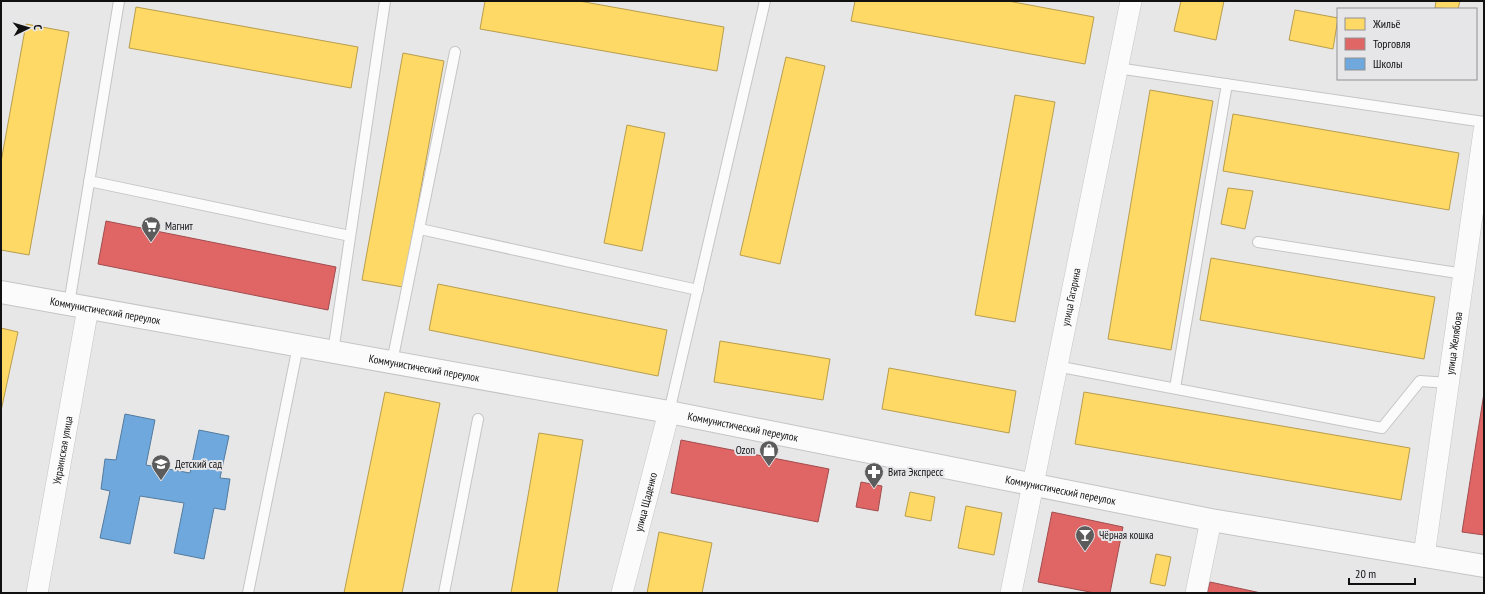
<svg xmlns="http://www.w3.org/2000/svg" width="1485" height="594" font-family="'PT Sans Narrow',sans-serif">
<style>
.homes{fill:#ffd966;stroke:#b89d4d}
.shops{fill:#e06666;stroke:#a24c4d}
.schools{fill:#6fa8dc;stroke:#537b9f}
.lines{fill:none;stroke-linecap:round;stroke-linejoin:round}
.lane-casing{stroke:#c5c5c6;stroke-width:12}
.street-casing{stroke:#c5c5c6;stroke-width:22}
.secondary-casing{stroke:#c5c5c6;stroke-width:24}
.lane{stroke:#fbfbfc;stroke-width:10}
.street{stroke:#fbfbfc;stroke-width:21}
.secondary{stroke:#fbfbfc;stroke-width:22}
.labels{text-anchor:middle;dominant-baseline:central;stroke-width:4;stroke-linejoin:round;paint-order:stroke}
.poi-label{font-size:11px;fill:#111112;stroke:#e6e6e9;text-anchor:start}
.street-label{font-size:11px;fill:#111112;stroke:#e6e6e9}
</style>
<rect width="100%" height="100%" fill="#e7e7e8"/>
<!-- homes -->
<path class="homes" d="M 485,1 L 579,1 L 724,27 L 717,71 L 480,29 Z
M 855,1 L 1008,1 L 1094,17 L 1085,64 L 851,21 Z
M 1181,1 L 1224,1 L 1216,40 L 1174,31 Z
M 1436,1 L 1460,1 L 1458,9 L 1435,8 Z
M 136,7 L 358,47 L 351,88 L 129,48 Z
M 1295,10 L 1338,18 L 1333,49 L 1289,40 Z
M 26,24 L 69,32 L 29,255 L 1,250 L 1,162 Z
M 403,53 L 444,61 L 403,287 L 362,280 Z
M 786,57 L 825,66 L 780,264 L 740,255 Z
M 1150,90 L 1213,101 L 1171,350 L 1108,339 Z
M 1015,95 L 1055,102 L 1015,322 L 975,315 Z
M 1233,114 L 1459,153 L 1449,210 L 1223,171 Z
M 627,125 L 665,133 L 642,251 L 604,243 Z
M 1228,188 L 1253,191 L 1245,229 L 1221,224 Z
M 1211,258 L 1435,297 L 1424,359 L 1200,320 Z
M 438,284 L 667,330 L 658,376 L 429,330 Z
M 1,328 L 18,332 L 1,411 Z
M 720,341 L 830,359 L 823,400 L 714,382 Z
M 889,368 L 1016,391 L 1009,433 L 882,409 Z
M 385,392 L 440,403 L 402,593 L 344,593 Z
M 1084,392 L 1410,448 L 1401,500 L 1075,444 Z
M 539,433 L 583,440 L 557,593 L 511,593 Z
M 910,492 L 935,497 L 931,521 L 905,516 Z
M 966,506 L 1002,513 L 994,555 L 958,548 Z
M 659,532 L 712,543 L 702,593 L 647,593 Z
M 1156,554 L 1171,557 L 1165,586 L 1150,583 Z"/>
<!-- shops -->
<path class="shops" d="M 106,221 L 336,267 L 328,310 L 98,264 Z
M 1484,393 L 1484,535 L 1462,532 Z
M 681,440 L 829,469 L 818,522 L 671,493 Z
M 861,482 L 882,486 L 878,511 L 856,507 Z
M 1052,512 L 1123,527 L 1110,593 L 1095,593 L 1038,582 Z
M 1210,582 L 1261,593 L 1207,593 Z"/>
<!-- schools -->
<path class="schools" d="M 125,414 L 155,420 L 146,465 L 190,473 L 199,430 L 229,436 L 220,478 L 230,479 L 225,510 L 214,508 L 204,559 L 174,553 L 184,503 L 140,496 L 130,544 L 100,538 L 110,491 L 101,489 L 105,459 L 116,460 Z"/>
<g class="lines">
<defs>
<path id="lane" d="M 1117,68 L 1484,122
M 89,181 L 350,236
M 420,229 L 698,290
M 1258,242 L 1464,274
M 69,304 L 119,1
M 333,352 L 385,1
M 392,362 L 455,52
M 1056,366 L 1382,428 L 1420,381 L 1449,383
M 1175,388 L 1227,84
M 669,412 L 765,1
M 248,593 L 298,346
M 444,593 L 478,419"/>
<g id="street">
<path id="s1" d="M 1424,556 L 1484,131"/>
<path id="s2" d="M 37,593 L 88,308"/>
<path id="s3" d="M 622,593 L 669,412"/>
<path id="s4" d="M 1011,593 L 1131,1"/>
<path d="M 1196,593 L 1211,520"/>
</g>
<g id="secondary">
<path id="s5" d="M 1,292 L 669,412 L 1211,520 L 1484,566"/>
</g>
</defs>
<!-- lane casing -->
<use href="#lane" class="lane-casing"/>
<!-- street casing -->
<use href="#street" class="street-casing"/>
<!-- secondary casing -->
<use href="#secondary" class="secondary-casing"/>
<!-- lane -->
<use href="#lane" class="lane"/>
<!-- street -->
<use href="#street" class="street"/>
<!-- secondary -->
<use href="#secondary" class="secondary"/>
</g>
<!-- icons -->
<defs>
<symbol id="supermarket-pin" viewBox="-11 -11 22 30"><path d="M0 17L-7.5 6A9.5 9.5 0 1 1 7.5 6Z" fill="#5c5c5d" stroke="#e6e6e9"/><path d="M-6-5.5h2.5l.6 2H6L4.5 2H-2.5L-4.4-4H-6ZM-1.5 3.2a1.3 1.3 0 1 0 .1 0ZM3 3.2a1.3 1.3 0 1 0 .1 0Z" fill="#fff"/></symbol>
<symbol id="shop-pin" viewBox="-11 -11 22 30"><path d="M0 17L-7.5 6A9.5 9.5 0 1 1 7.5 6Z" fill="#5c5c5d" stroke="#e6e6e9"/><path d="M-5-2.5h2.3a2.7 3.5 0 0 1 5.4 0H5L5.5 6h-11ZM-1.5-2.5h3a1.5 2.3 0 0 0-3 0Z" fill="#fff"/></symbol>
<symbol id="school-pin" viewBox="-11 -11 22 30"><path d="M0 17L-7.5 6A9.5 9.5 0 1 1 7.5 6Z" fill="#5c5c5d" stroke="#e6e6e9"/><path d="M0-5L7-2L0 1L-7-2ZM-4 1L0 2.5L4 1V4Q0 6-4 4Z" fill="#fff"/></symbol>
<symbol id="pharmacy-pin" viewBox="-11 -11 22 30"><path d="M0 17L-7.5 6A9.5 9.5 0 1 1 7.5 6Z" fill="#5c5c5d" stroke="#e6e6e9"/><path d="M-2-6h4v4h4v4h-4v4h-4v-4h-4v-4h4Z" fill="#fff"/></symbol>
<symbol id="bar-pin" viewBox="-11 -11 22 30"><path d="M0 17L-7.5 6A9.5 9.5 0 1 1 7.5 6Z" fill="#5c5c5d" stroke="#e6e6e9"/><path d="M-6-5H6L.8 .8V4.5H3.5V6h-7V4.5H-.8V.8Z" fill="#fff"/></symbol>
</defs>
<g fill-rule="evenodd">
<use href="#supermarket-pin" x="140" y="215" width="22" height="30"/>
<use href="#shop-pin" x="758" y="439" width="22" height="30"/>
<use href="#school-pin" x="150" y="453" width="22" height="30"/>
<use href="#pharmacy-pin" x="863" y="461" width="22" height="30"/>
<use href="#bar-pin" x="1074" y="524" width="22" height="30"/>
</g>
<g class="labels">
<!-- poi labels -->
<g class="poi-label">
<text x="165" y="226">Магнит</text>
<text x="755" y="450" text-anchor="end">Ozon</text>
<text x="175" y="464">Детский сад</text>
<text x="888" y="472">Вита Экспресс</text>
<text x="1099" y="535">Чёрная кошка</text>
</g>
<!-- street labels -->
<g class="street-label">
<text stroke="none"><textPath href="#s4" startOffset="302">улица Гагарина</textPath></text>
<text stroke="none"><textPath href="#s5" startOffset="106">Коммунистический переулок</textPath></text>
<text stroke="none"><textPath href="#s1" startOffset="215">улица Желябова</textPath></text>
<text stroke="none"><textPath href="#s5" startOffset="430">Коммунистический переулок</textPath></text>
<text stroke="none"><textPath href="#s5" startOffset="754">Коммунистический переулок</textPath></text>
<text stroke="none"><textPath href="#s2" startOffset="145">Украинская улица</textPath></text>
<text stroke="none"><textPath href="#s5" startOffset="1078">Коммунистический переулок</textPath></text>
<text stroke="none"><textPath href="#s3" startOffset="94">улица Щаденко</textPath></text>
</g>
</g>
<!-- border -->
<rect width="1485" height="594" fill="none" stroke="#111112" stroke-width="4"/>
<!-- legend -->
<rect x="1337" y="8" width="140" height="72" fill="#e6e6e9" stroke="#919193"/>
<rect x="1345" y="18" width="20" height="12" fill="#ffd966" stroke="#919193"/>
<text x="1373" y="28" font-size="12" fill="#111112">Жильё</text>
<rect x="1345" y="38" width="20" height="12" fill="#e06666" stroke="#919193"/>
<text x="1373" y="48" font-size="12" fill="#111112">Торговля</text>
<rect x="1345" y="58" width="20" height="12" fill="#6fa8dc" stroke="#919193"/>
<text x="1373" y="68" font-size="12" fill="#111112">Школы</text>
<!-- north arrow -->
<g transform="translate(28 28) rotate(85)" stroke="#e6e6e9" stroke-width="3" paint-order="stroke">
<path d="M0-3L7 15L0 10L-7 15Z" fill="#111112"/>
<text y="-6" font-size="11" font-weight="bold" text-anchor="middle" fill="#111112">С</text>
</g>
<!-- scale -->
<path d="M1349 578v6h66v-6" fill="none" stroke="#111112" stroke-width="2"/>
<text x="1355" y="578" font-size="12" fill="#111112" stroke="#e6e6e9" stroke-width="3" paint-order="stroke">20 m</text>
</svg>
